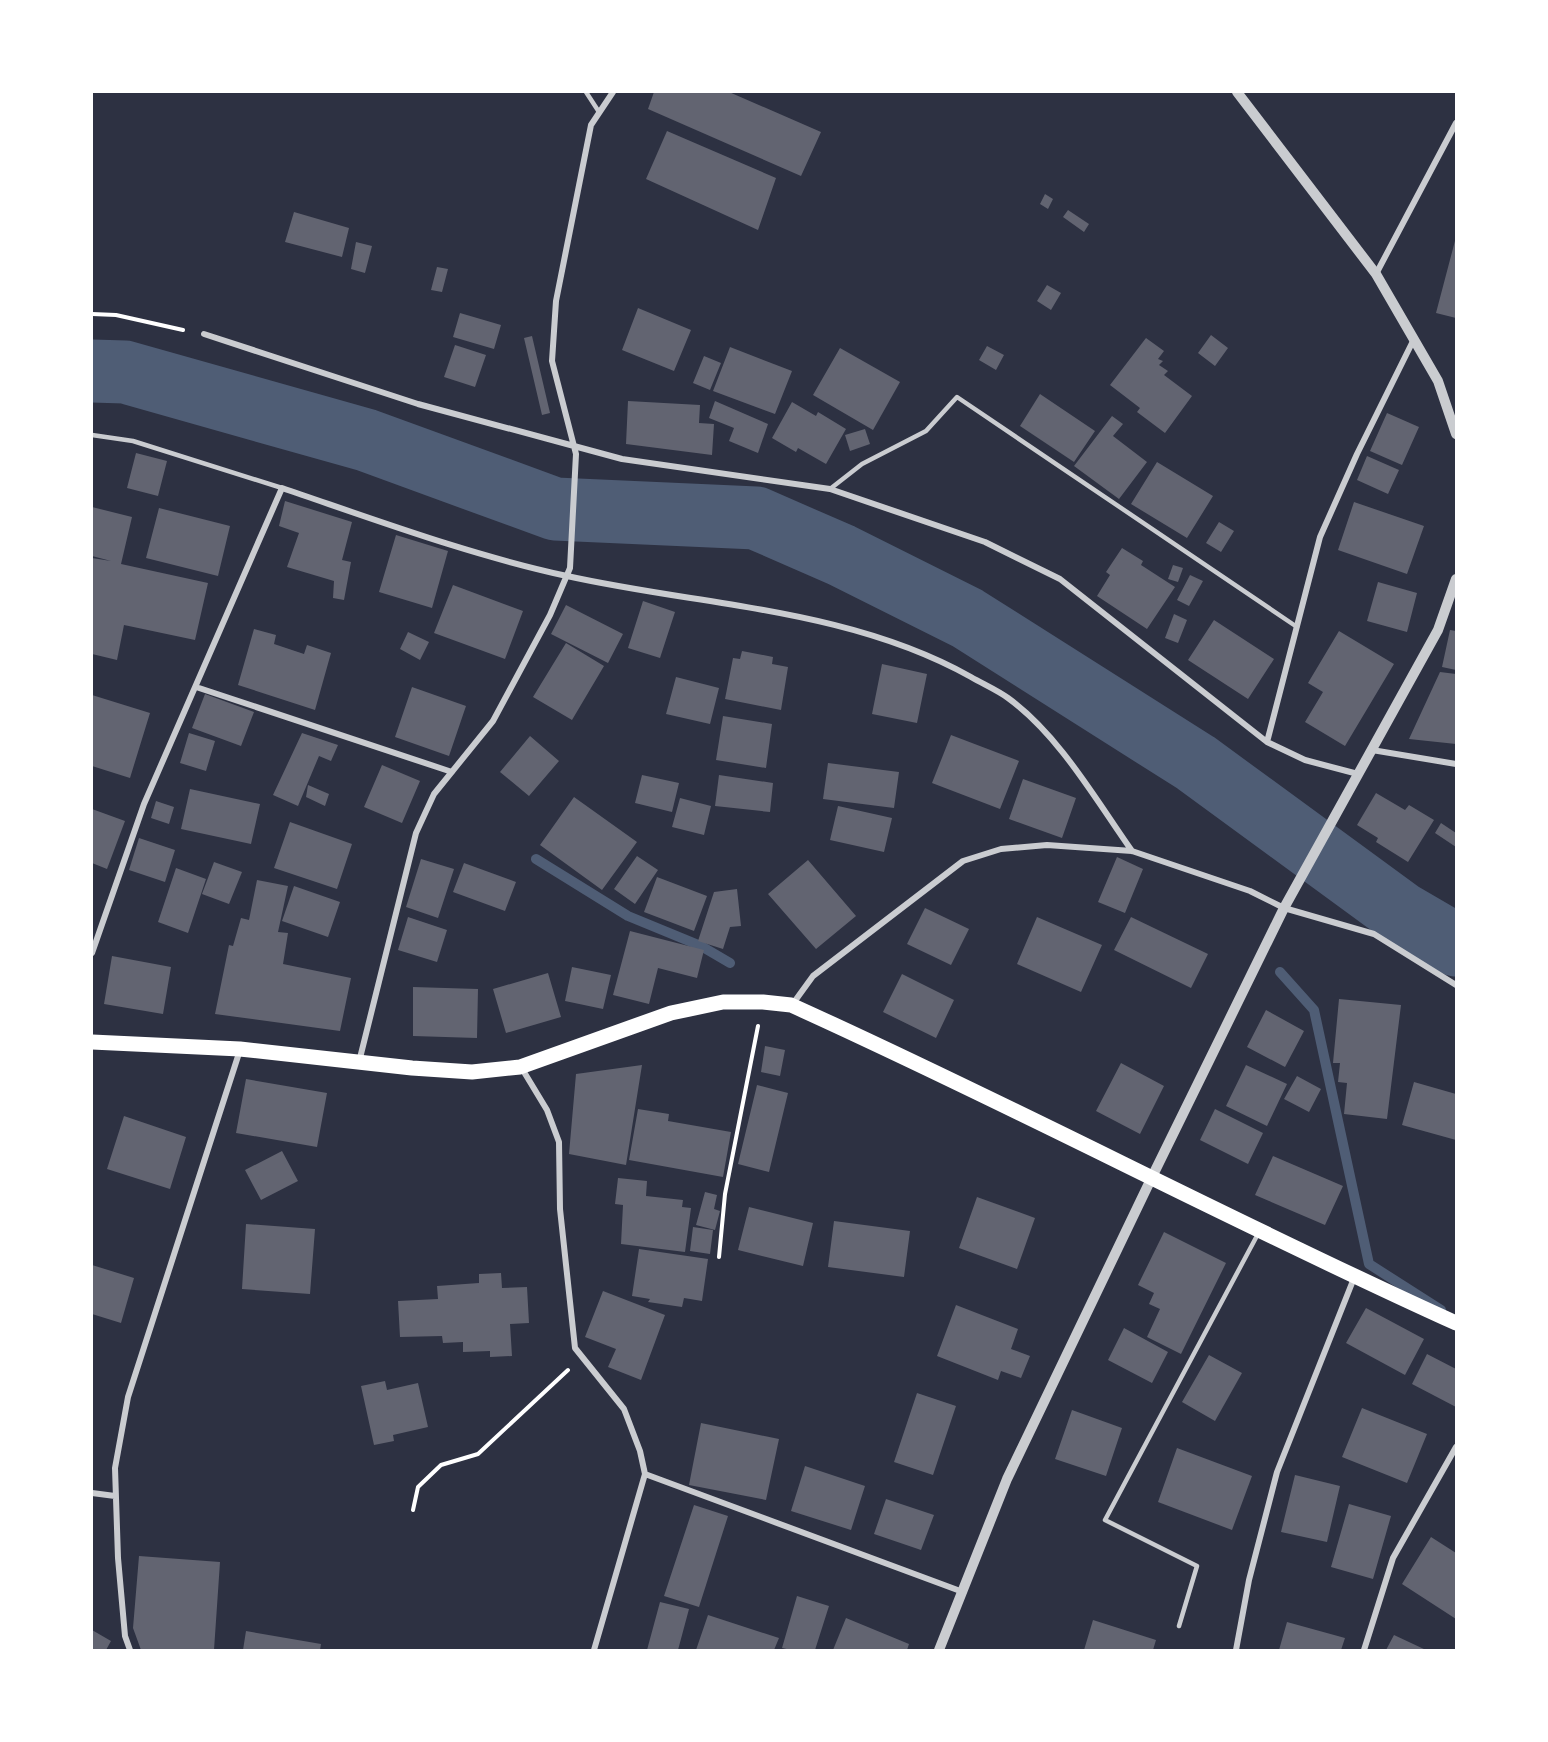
<svg xmlns="http://www.w3.org/2000/svg" width="1548" height="1742" font-family="'Nunito Sans',sans-serif">
<style>
.lines{fill:none;stroke-linecap:round;stroke-linejoin:round}
.stream{stroke:#4f5d75;stroke-width:10}
.river{stroke:#4f5d75;stroke-width:63}
.building{fill:#626471}
.path{stroke:#fff;stroke-width:4}
.service{stroke:#caccd0;stroke-width:4.5}
.minor{stroke:#caccd0;stroke-width:6}
.tertiary{stroke:#caccd0;stroke-width:10}
.primary{stroke:#fff;stroke-width:15}
</style>
<rect width="100%" height="100%" fill="#2d3142"/>
<g class="lines">
<!-- stream -->
<path class="stream" d="M 536,859 L 628,916 L 701,946 L 730,963
M 1280,972 L 1314,1010 L 1369,1264 L 1441,1310"/>
<!-- river -->
<path class="river" d="M 92,371 L 125,372 L 366,440 L 555,509 L 756,518 L 841,555 L 967,618 L 1196,763 L 1401,913 L 1456,945"/>
</g>
<!-- building -->
<path class="building" d="M 654,92 L 729,92 L 821,132 L 801,176 L 648,109 Z
M 667,131 L 776,178 L 758,230 L 646,179 Z
M 1045,194 L 1053,199 L 1048,209 L 1040,204 Z
M 1068,210 L 1089,224 L 1084,232 L 1063,217 Z
M 294,212 L 349,228 L 342,257 L 285,242 Z
M 1456,237 L 1456,318 L 1436,313 Z
M 356,242 L 372,246 L 365,273 L 351,269 Z
M 437,267 L 448,269 L 442,292 L 431,290 Z
M 1047,285 L 1061,293 L 1051,310 L 1037,301 Z
M 638,308 L 691,330 L 674,371 L 622,350 Z
M 460,313 L 501,325 L 494,349 L 453,337 Z
M 1211,335 L 1228,348 L 1215,366 L 1198,353 Z
M 532,336 L 550,413 L 542,415 L 524,338 Z
M 1146,338 L 1164,351 L 1158,359 L 1163,361 L 1159,365 L 1168,371 L 1164,375 L 1192,396 L 1165,433 L 1137,412 L 1140,408 L 1110,385 Z
M 455,345 L 486,355 L 475,387 L 444,377 Z
M 987,346 L 1004,355 L 996,370 L 979,360 Z
M 730,347 L 792,371 L 775,414 L 713,391 Z
M 840,348 L 900,382 L 873,430 L 813,395 Z
M 704,356 L 721,363 L 710,390 L 693,383 Z
M 1040,394 L 1095,431 L 1074,462 L 1020,426 Z
M 628,401 L 700,405 L 699,423 L 714,424 L 712,455 L 626,444 Z
M 715,401 L 768,424 L 758,453 L 729,441 L 734,428 L 709,418 Z
M 792,402 L 816,416 L 818,412 L 846,429 L 826,464 L 798,448 L 796,452 L 772,438 Z
M 1387,413 L 1419,427 L 1402,465 L 1370,451 Z
M 1112,416 L 1123,424 L 1113,436 L 1147,462 L 1119,499 L 1074,466 Z
M 865,429 L 870,444 L 850,451 L 845,435 Z
M 136,453 L 167,461 L 158,496 L 127,488 Z
M 1367,456 L 1399,470 L 1388,494 L 1357,480 Z
M 1157,462 L 1213,496 L 1187,538 L 1131,504 Z
M 285,501 L 352,522 L 342,560 L 351,562 L 344,600 L 333,598 L 334,581 L 287,567 L 299,533 L 279,526 Z
M 1354,502 L 1424,526 L 1407,574 L 1338,550 Z
M 92,507 L 132,517 L 121,564 L 208,583 L 195,640 L 124,625 L 117,660 L 92,654 L 92,558 L 111,561 L 92,556 Z
M 159,508 L 230,526 L 218,576 L 146,558 Z
M 1219,522 L 1234,531 L 1221,552 L 1206,543 Z
M 396,535 L 448,551 L 432,608 L 379,592 Z
M 1122,548 L 1143,561 L 1141,565 L 1175,587 L 1147,629 L 1097,596 L 1110,575 L 1106,572 Z
M 1173,565 L 1183,568 L 1178,582 L 1168,579 Z
M 1190,575 L 1203,581 L 1189,606 L 1177,600 Z
M 1378,582 L 1417,593 L 1407,632 L 1367,621 Z
M 453,585 L 523,611 L 505,659 L 434,633 Z
M 643,601 L 675,612 L 660,658 L 628,648 Z
M 566,605 L 623,634 L 608,663 L 551,634 Z
M 1174,614 L 1187,620 L 1178,643 L 1165,638 Z
M 1214,620 L 1274,659 L 1248,699 L 1188,660 Z
M 254,629 L 276,635 L 274,644 L 304,654 L 307,645 L 331,653 L 315,710 L 238,685 Z
M 1450,630 L 1456,631 L 1456,670 L 1442,667 Z
M 1339,631 L 1394,664 L 1345,746 L 1305,722 L 1323,692 L 1308,683 Z
M 408,632 L 429,642 L 420,660 L 400,649 Z
M 566,643 L 604,666 L 572,720 L 533,697 Z
M 742,651 L 773,657 L 772,664 L 788,667 L 781,710 L 725,699 L 733,658 L 740,659 Z
M 882,664 L 927,674 L 917,723 L 872,714 Z
M 1440,672 L 1456,674 L 1456,744 L 1409,739 Z
M 676,677 L 719,688 L 710,724 L 666,714 Z
M 412,687 L 466,706 L 449,756 L 395,737 Z
M 205,694 L 254,712 L 241,746 L 192,728 Z
M 92,695 L 150,713 L 130,778 L 92,766 Z
M 723,716 L 772,724 L 766,768 L 716,760 Z
M 189,733 L 215,741 L 206,771 L 180,763 Z
M 302,733 L 338,745 L 331,761 L 319,756 L 298,806 L 273,795 Z
M 951,735 L 1019,761 L 1000,809 L 932,783 Z
M 530,736 L 559,761 L 529,796 L 500,772 Z
M 828,763 L 899,772 L 894,808 L 823,799 Z
M 382,765 L 420,781 L 402,823 L 364,807 Z
M 642,775 L 679,783 L 672,812 L 635,803 Z
M 719,775 L 773,783 L 770,812 L 715,806 Z
M 1023,779 L 1076,798 L 1062,838 L 1009,819 Z
M 308,785 L 329,794 L 325,806 L 306,797 Z
M 190,789 L 260,804 L 251,844 L 181,829 Z
M 1376,793 L 1405,810 L 1409,805 L 1434,820 L 1408,862 L 1376,842 L 1378,838 L 1357,825 Z
M 574,797 L 637,842 L 602,890 L 540,845 Z
M 680,798 L 711,806 L 704,835 L 672,827 Z
M 156,801 L 174,807 L 169,824 L 151,818 Z
M 838,806 L 892,818 L 884,852 L 830,840 Z
M 92,809 L 125,821 L 107,869 L 92,863 Z
M 290,822 L 352,844 L 337,889 L 274,868 Z
M 1441,823 L 1456,833 L 1456,847 L 1435,833 Z
M 139,838 L 175,850 L 165,882 L 129,870 Z
M 637,856 L 658,870 L 635,904 L 614,889 Z
M 1117,857 L 1143,869 L 1125,913 L 1098,902 Z
M 421,859 L 454,869 L 438,918 L 406,907 Z
M 808,860 L 856,916 L 816,949 L 768,894 Z
M 214,862 L 242,872 L 229,904 L 202,894 Z
M 464,863 L 516,882 L 505,911 L 453,892 Z
M 176,868 L 206,879 L 188,933 L 158,922 Z
M 657,877 L 707,896 L 694,931 L 644,912 Z
M 257,880 L 288,886 L 278,932 L 288,933 L 283,964 L 351,978 L 340,1031 L 215,1014 L 229,945 L 233,946 L 241,918 L 249,920 Z
M 294,886 L 340,902 L 328,937 L 282,921 Z
M 737,889 L 741,926 L 730,927 L 723,949 L 698,941 L 714,892 Z
M 925,908 L 969,929 L 951,965 L 907,944 Z
M 408,917 L 447,930 L 437,962 L 398,950 Z
M 1037,917 L 1102,945 L 1081,992 L 1017,964 Z
M 1131,917 L 1208,954 L 1191,988 L 1114,950 Z
M 630,931 L 704,950 L 697,978 L 658,968 L 649,1004 L 613,995 Z
M 112,956 L 171,967 L 163,1014 L 104,1004 Z
M 572,967 L 611,975 L 603,1009 L 565,1001 Z
M 548,973 L 561,1017 L 506,1033 L 493,989 Z
M 902,974 L 954,1000 L 936,1038 L 883,1012 Z
M 413,987 L 478,989 L 477,1038 L 413,1036 Z
M 1339,999 L 1401,1005 L 1387,1119 L 1344,1114 L 1347,1083 L 1338,1082 L 1340,1063 L 1333,1063 Z
M 1266,1010 L 1304,1031 L 1285,1067 L 1247,1047 Z
M 765,1046 L 785,1050 L 780,1076 L 761,1072 Z
M 1121,1063 L 1164,1086 L 1140,1134 L 1096,1111 Z
M 642,1065 L 626,1165 L 569,1154 L 576,1074 Z
M 1246,1065 L 1287,1084 L 1267,1126 L 1226,1106 Z
M 1297,1076 L 1321,1089 L 1309,1112 L 1284,1099 Z
M 246,1079 L 327,1093 L 317,1147 L 236,1133 Z
M 1414,1082 L 1456,1094 L 1456,1140 L 1402,1125 Z
M 757,1085 L 788,1093 L 769,1172 L 738,1164 Z
M 638,1109 L 669,1114 L 668,1121 L 731,1132 L 723,1177 L 629,1160 Z
M 1215,1109 L 1263,1133 L 1248,1164 L 1200,1140 Z
M 124,1116 L 186,1137 L 170,1189 L 107,1169 Z
M 282,1151 L 298,1181 L 261,1200 L 245,1170 Z
M 1273,1156 L 1343,1186 L 1325,1225 L 1255,1195 Z
M 618,1178 L 647,1181 L 646,1196 L 683,1200 L 682,1207 L 691,1208 L 685,1252 L 621,1244 L 623,1205 L 615,1204 Z
M 705,1192 L 717,1195 L 714,1209 L 720,1211 L 715,1230 L 696,1225 Z
M 977,1197 L 1035,1218 L 1017,1269 L 959,1248 Z
M 749,1207 L 813,1223 L 803,1266 L 738,1250 Z
M 834,1221 L 910,1231 L 904,1277 L 828,1267 Z
M 246,1224 L 315,1229 L 310,1294 L 242,1289 Z
M 693,1227 L 713,1230 L 710,1254 L 690,1251 Z
M 1164,1232 L 1226,1263 L 1181,1354 L 1147,1337 L 1160,1309 L 1149,1304 L 1154,1293 L 1138,1285 Z
M 639,1249 L 708,1259 L 702,1301 L 684,1298 L 682,1307 L 648,1302 L 650,1299 L 632,1296 Z
M 92,1265 L 134,1278 L 121,1323 L 92,1314 Z
M 501,1273 L 502,1288 L 527,1287 L 529,1323 L 510,1324 L 512,1356 L 490,1357 L 490,1351 L 463,1352 L 463,1342 L 443,1343 L 442,1336 L 400,1337 L 398,1301 L 438,1299 L 437,1286 L 479,1283 L 479,1274 Z
M 603,1291 L 665,1315 L 641,1380 L 608,1367 L 616,1349 L 585,1337 Z
M 956,1305 L 1018,1329 L 1011,1349 L 1030,1356 L 1021,1378 L 1001,1371 L 998,1380 L 937,1356 Z
M 1366,1308 L 1424,1339 L 1405,1375 L 1346,1343 Z
M 1124,1328 L 1168,1352 L 1152,1383 L 1108,1360 Z
M 1427,1354 L 1456,1369 L 1456,1407 L 1412,1384 Z
M 1209,1355 L 1242,1373 L 1215,1421 L 1182,1402 Z
M 385,1381 L 387,1390 L 418,1383 L 428,1427 L 393,1435 L 394,1441 L 374,1445 L 361,1386 Z
M 917,1393 L 956,1406 L 933,1475 L 894,1462 Z
M 1362,1408 L 1427,1434 L 1407,1483 L 1342,1457 Z
M 1072,1410 L 1122,1428 L 1106,1476 L 1055,1459 Z
M 701,1423 L 779,1439 L 766,1500 L 689,1485 Z
M 1177,1448 L 1252,1476 L 1232,1530 L 1158,1502 Z
M 805,1466 L 865,1486 L 851,1530 L 791,1511 Z
M 1295,1475 L 1340,1486 L 1327,1542 L 1281,1532 Z
M 886,1499 L 934,1515 L 921,1550 L 874,1534 Z
M 1349,1504 L 1391,1516 L 1373,1579 L 1331,1567 Z
M 694,1505 L 728,1516 L 699,1607 L 664,1596 Z
M 1431,1537 L 1456,1553 L 1456,1619 L 1402,1584 Z
M 139,1556 L 220,1562 L 214,1650 L 141,1650 L 133,1628 Z
M 797,1596 L 829,1606 L 815,1650 L 791,1650 L 782,1648 Z
M 660,1602 L 689,1609 L 678,1650 L 647,1650 Z
M 708,1615 L 779,1638 L 774,1650 L 696,1650 Z
M 846,1618 L 909,1644 L 907,1650 L 833,1650 Z
M 1093,1620 L 1156,1640 L 1153,1650 L 1084,1650 Z
M 1287,1622 L 1345,1638 L 1341,1650 L 1279,1650 Z
M 92,1630 L 111,1641 L 106,1650 L 92,1650 Z
M 246,1631 L 321,1644 L 320,1650 L 243,1650 Z
M 1394,1635 L 1426,1650 L 1386,1650 Z"/>
<g class="lines">
<!-- path -->
<path class="path" d="M 92,314 L 116,315 L 183,330
M 719,1257 L 725,1194 L 758,1026
M 413,1510 L 418,1487 L 441,1465 L 478,1454 L 568,1370"/>
<!-- service -->
<path class="service" d="M 586,92 L 599,112
M 92,435 L 133,441 L 282,488
M 830,489 L 862,464 L 926,431 L 957,397 L 1297,627
M 1179,1626 L 1197,1566 L 1105,1520 L 1259,1232"/>
<!-- minor -->
<path class="minor" d="M 1376,274 L 1456,123
M 204,334 L 418,404 L 574,446 L 622,459 L 830,489 L 985,542 L 1060,579 L 1267,742 L 1305,760 L 1358,774
M 196,687 L 452,772
M 1267,742 L 1320,537 L 1357,454 L 1413,341
M 1372,750 L 1456,764
M 92,953 L 144,804 L 282,488 C 376,520 470,555 567,576 C 702,606 848,608 971,677 C 983,684 997,690 1008,698 C 1059,735 1096,800 1132,851
M 792,1005 L 813,976 L 963,861 L 1001,849 L 1047,845 L 1132,851 L 1250,891 L 1284,908 L 1374,934 L 1456,985
M 359,1062 L 416,833 L 434,794 L 493,721 L 550,615 L 570,568 L 576,454 L 552,361 L 556,301 L 591,125 L 613,92
M 521,1067 L 547,1110 L 559,1142 L 560,1209 L 575,1348 L 624,1409 L 640,1451 L 645,1474 L 594,1650
M 645,1474 L 963,1592
M 92,1493 L 115,1496
M 130,1650 L 125,1636 L 118,1558 L 115,1468 L 128,1397 L 240,1050
M 1236,1650 L 1249,1580 L 1277,1472 L 1354,1278
M 1364,1650 L 1393,1558 L 1456,1447"/>
<!-- tertiary -->
<path class="tertiary" d="M 1237,92 L 1376,274 L 1438,381 L 1456,434
M 939,1650 L 1007,1479 L 1152,1177 L 1284,908 L 1438,630 L 1456,579"/>
<!-- primary -->
<path class="primary" d="M 92,1042 L 240,1049 L 412,1068 L 472,1072 L 520,1067 L 671,1013 L 723,1002 L 763,1002 L 791,1005 C 1015,1106 1232,1222 1456,1323"/>
</g>
<!-- border -->
<rect width="1548" height="1742" fill="none" stroke="#ffffff" stroke-width="186"/>
</svg>
